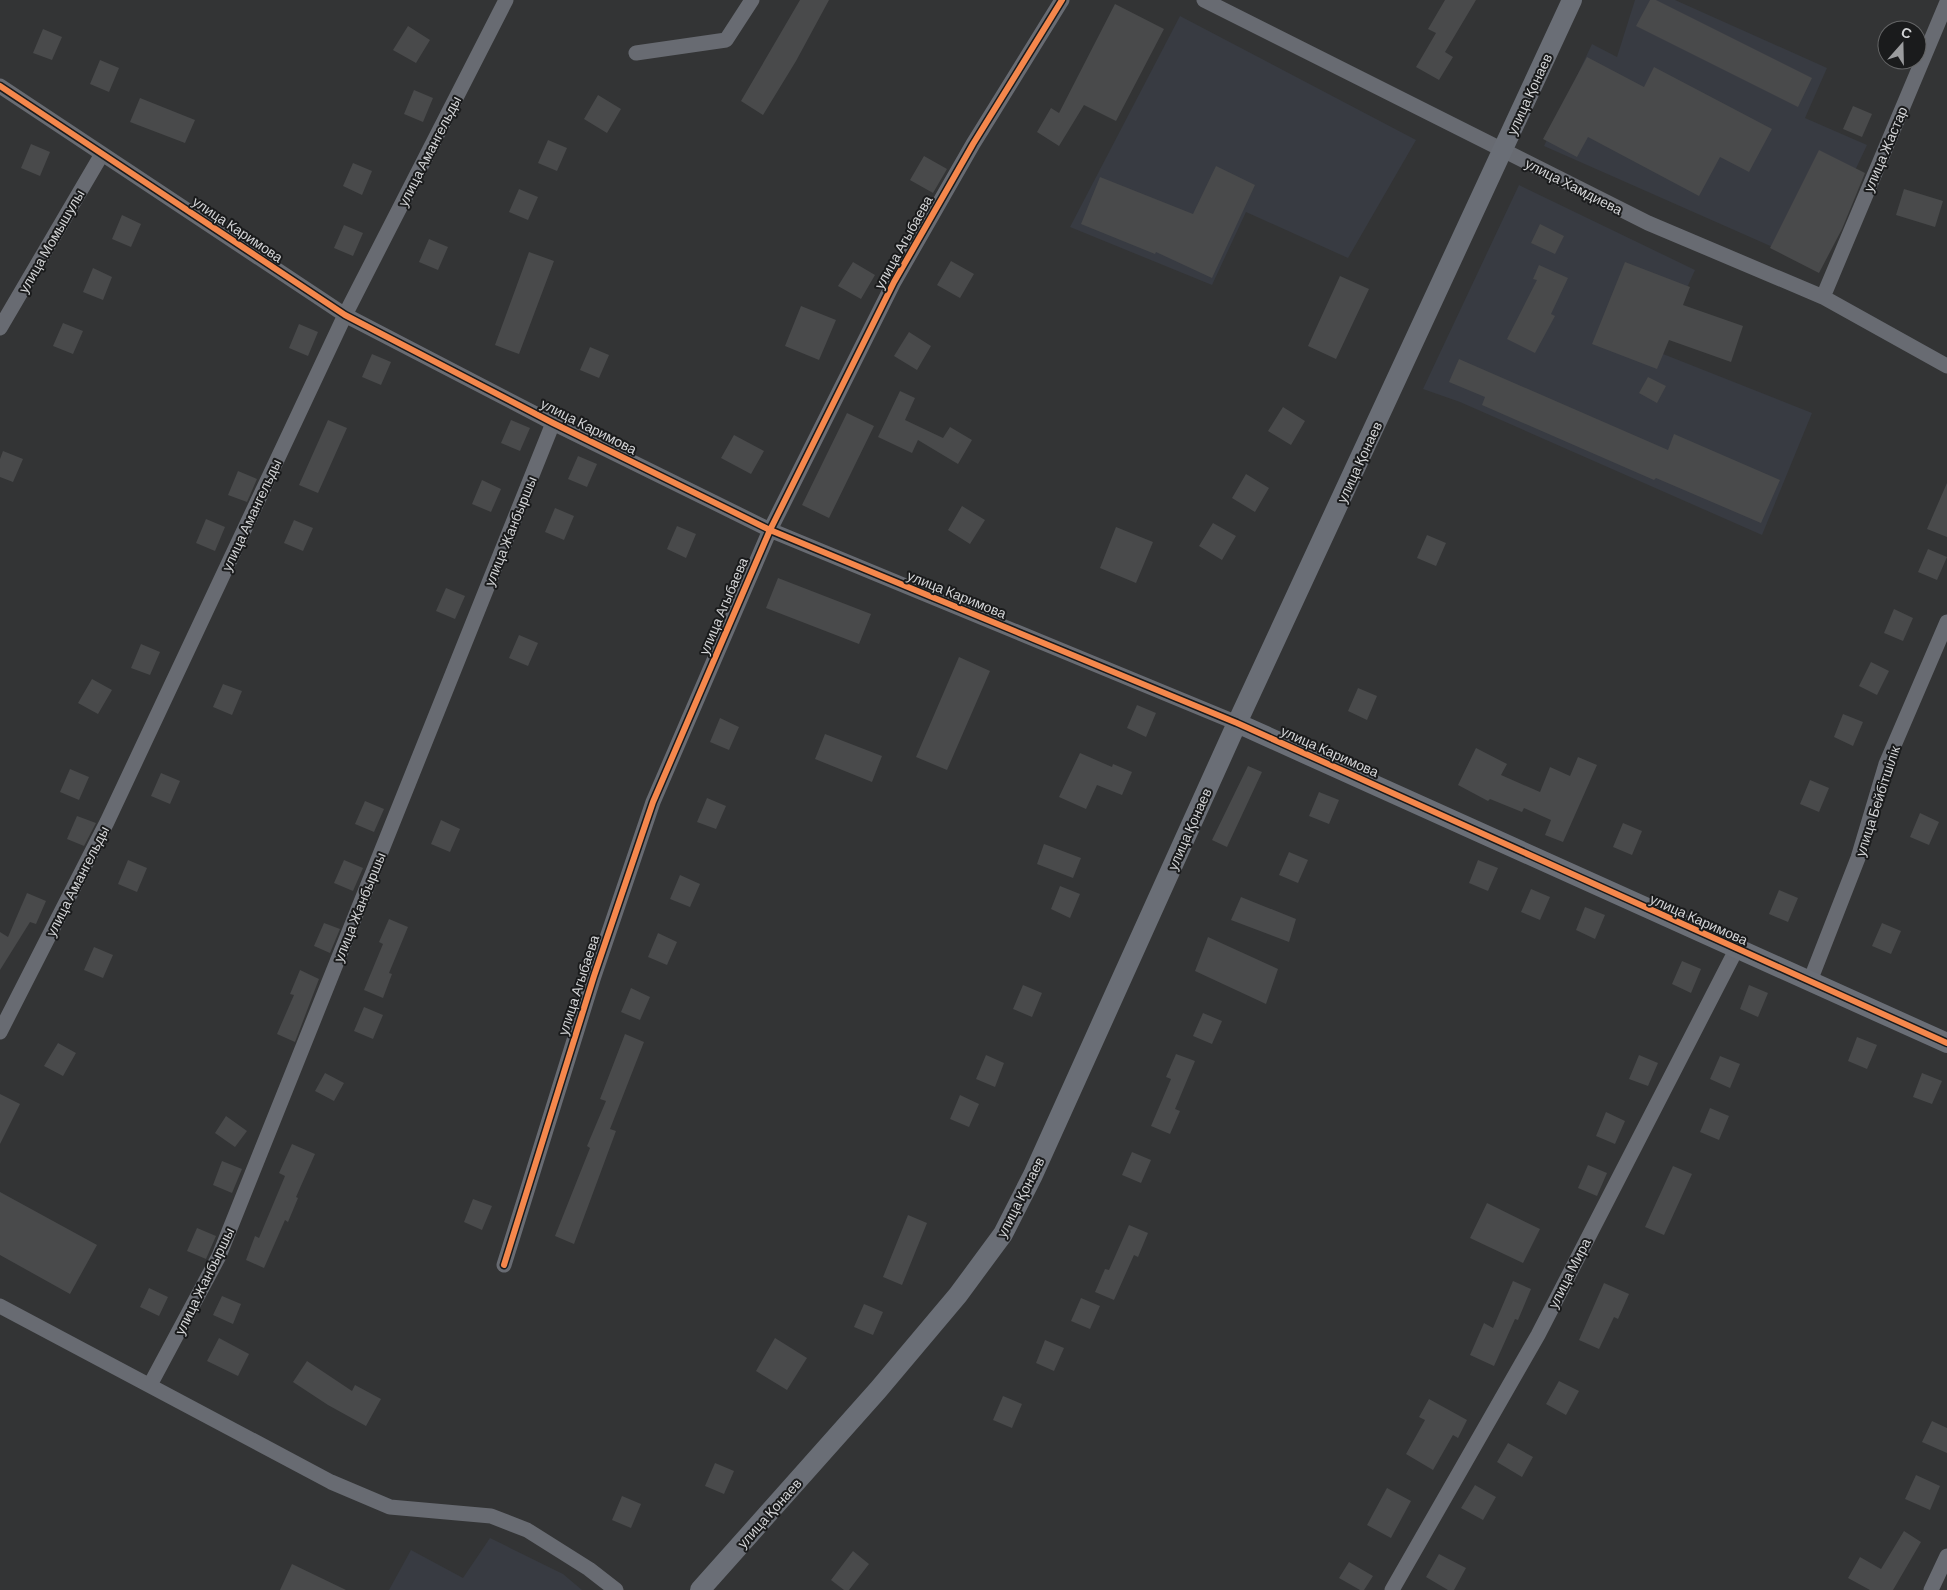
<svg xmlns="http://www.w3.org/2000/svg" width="1947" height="1590" font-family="Barlow,sans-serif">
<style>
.built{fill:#383b42}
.building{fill:#494a4b}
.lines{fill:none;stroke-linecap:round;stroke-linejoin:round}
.street{stroke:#686b72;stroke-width:15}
.secondary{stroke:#6a6e76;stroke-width:20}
.cycleway-casing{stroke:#1a1b1c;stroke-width:9}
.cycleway{stroke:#f5874c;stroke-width:6}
.labels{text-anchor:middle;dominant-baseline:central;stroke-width:4;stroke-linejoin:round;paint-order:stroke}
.street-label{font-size:14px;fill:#d3d4d6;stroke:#1a1b1c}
</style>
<rect width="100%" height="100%" fill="#333435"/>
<!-- built -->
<path class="built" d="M 1635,0 L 1675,0 L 1827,68 L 1805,118 L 1867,145 L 1811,264 L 1544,146 L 1592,44 L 1617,57 Z
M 1180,16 L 1416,140 L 1348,258 L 1246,212 L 1212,285 L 1070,227 Z
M 1519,185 L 1695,270 L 1658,352 L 1812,413 L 1762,535 L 1460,402 L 1423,389 Z
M 490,1538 L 563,1574 L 582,1590 L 389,1590 L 411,1550 L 463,1578 Z"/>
<!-- building -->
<path class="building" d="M 800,0 L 829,0 L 796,61 L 763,115 L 741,101 Z
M 1445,0 L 1476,0 L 1445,52 L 1453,57 L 1439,80 L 1416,67 L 1436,33 L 1428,29 Z
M 1650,0 L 1656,0 L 1812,78 L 1798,107 L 1636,26 Z
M 1115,4 L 1164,29 L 1116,121 L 1084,105 L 1059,146 L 1037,132 L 1051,108 L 1059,113 Z
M 408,26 L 430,40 L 416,63 L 393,50 Z
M 43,29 L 62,37 L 52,60 L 33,53 Z
M 1587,57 L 1644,87 L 1654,67 L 1772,129 L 1749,172 L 1720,157 L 1699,196 L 1588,137 L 1577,157 L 1543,139 Z
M 100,60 L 119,68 L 109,92 L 90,84 Z
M 414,90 L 433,98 L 423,122 L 404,114 Z
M 598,95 L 621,109 L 607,133 L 584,119 Z
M 140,98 L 195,120 L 185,143 L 130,122 Z
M 1853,106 L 1872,114 L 1862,137 L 1843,129 Z
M 548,140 L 567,148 L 557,171 L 538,163 Z
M 31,144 L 50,152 L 40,176 L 21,168 Z
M 1819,150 L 1865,173 L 1842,229 L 1819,273 L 1770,248 Z
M 924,156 L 947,169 L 933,193 L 910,180 Z
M 353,163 L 372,171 L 362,195 L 343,186 Z
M 1216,166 L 1255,185 L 1212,278 L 1156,252 L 1155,254 L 1081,224 L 1100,177 L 1193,214 Z
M 519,189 L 538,197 L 528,220 L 509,212 Z
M 1904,189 L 1943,201 L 1935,227 L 1896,215 Z
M 122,215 L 141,224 L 131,247 L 112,239 Z
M 1540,224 L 1564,236 L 1555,254 L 1531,243 Z
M 344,225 L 363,233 L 353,256 L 334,248 Z
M 429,239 L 448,247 L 438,270 L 419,262 Z
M 529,252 L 554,261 L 519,354 L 495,345 Z
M 951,261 L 974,274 L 960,298 L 937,285 Z
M 853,262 L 875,275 L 861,299 L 838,286 Z
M 1625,262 L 1690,287 L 1683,305 L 1743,326 L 1731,362 L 1669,340 L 1657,369 L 1592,344 Z
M 1539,265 L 1568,278 L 1551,314 L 1555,316 L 1535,353 L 1507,339 L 1537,280 L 1533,279 Z
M 93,268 L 112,277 L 103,300 L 83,292 Z
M 1340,276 L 1369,289 L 1336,359 L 1308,346 Z
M 801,306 L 836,320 L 819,360 L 785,346 Z
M 63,323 L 83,331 L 73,354 L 53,346 Z
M 299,324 L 318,332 L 308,356 L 289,348 Z
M 909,332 L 931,346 L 917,370 L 894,356 Z
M 590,347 L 609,355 L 599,378 L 580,370 Z
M 372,354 L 391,362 L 381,385 L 362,377 Z
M 1459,359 L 1668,450 L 1674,434 L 1780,480 L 1761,523 L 1656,478 L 1654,480 L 1482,405 L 1485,397 L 1449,382 Z
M 1648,377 L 1666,386 L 1657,403 L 1639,393 Z
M 900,391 L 915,398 L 905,420 L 943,438 L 950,427 L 972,440 L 958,464 L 918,440 L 912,453 L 878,437 Z
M 1283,407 L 1305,421 L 1291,445 L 1268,431 Z
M 847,413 L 874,426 L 829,518 L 802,505 Z
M 328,420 L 347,428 L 318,493 L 299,485 Z
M 511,420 L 530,428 L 520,451 L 501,443 Z
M 734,435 L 764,451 L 751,474 L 721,458 Z
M 3,451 L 23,459 L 13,482 L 0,477 L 0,459 Z
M 578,456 L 597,464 L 587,487 L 568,479 Z
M 238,471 L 257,479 L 247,502 L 228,495 Z
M 1246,474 L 1269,488 L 1255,512 L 1232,498 Z
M 482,480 L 501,489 L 491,512 L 472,504 Z
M 1947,483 L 1947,537 L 1927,529 Z
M 962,506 L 985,520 L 970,544 L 948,530 Z
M 555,508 L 574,516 L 564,540 L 545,532 Z
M 206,519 L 225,527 L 215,551 L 196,543 Z
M 294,520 L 313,528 L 303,551 L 284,543 Z
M 1213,523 L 1236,536 L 1222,560 L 1199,546 Z
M 677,526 L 696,534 L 686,558 L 667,549 Z
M 1116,527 L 1153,542 L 1136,583 L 1100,568 Z
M 1427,535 L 1446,543 L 1436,566 L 1417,558 Z
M 1928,549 L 1947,557 L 1937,580 L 1918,572 Z
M 778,578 L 871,614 L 859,644 L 766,608 Z
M 446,588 L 465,596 L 455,619 L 436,611 Z
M 1894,609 L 1913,618 L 1903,641 L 1884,633 Z
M 519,635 L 538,643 L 528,666 L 509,658 Z
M 141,644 L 160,652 L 150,675 L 131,668 Z
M 959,657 L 990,671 L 947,770 L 916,757 Z
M 1871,662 L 1889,671 L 1877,695 L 1859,686 Z
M 92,679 L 112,690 L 98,714 L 78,703 Z
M 223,684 L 242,691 L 232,715 L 213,707 Z
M 1358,688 L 1377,696 L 1367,720 L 1348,711 Z
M 1137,705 L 1156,713 L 1146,737 L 1127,728 Z
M 1843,714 L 1863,722 L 1853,746 L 1834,737 Z
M 720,718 L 739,727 L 729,750 L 710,742 Z
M 825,734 L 882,756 L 872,782 L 815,759 Z
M 1476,748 L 1507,764 L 1501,775 L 1540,792 L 1550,767 L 1570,776 L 1578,757 L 1597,765 L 1563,842 L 1545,835 L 1551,820 L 1524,808 L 1522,812 L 1490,799 L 1488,801 L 1458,785 Z
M 1080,753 L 1112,767 L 1113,764 L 1132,772 L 1122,795 L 1097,785 L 1086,809 L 1059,797 Z
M 1248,766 L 1262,772 L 1227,847 L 1212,840 Z
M 70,769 L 89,777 L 79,800 L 60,792 Z
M 161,773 L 180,781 L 170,804 L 151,796 Z
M 1810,780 L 1829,788 L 1819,812 L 1800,804 Z
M 1319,792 L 1339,800 L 1329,824 L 1309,816 Z
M 707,798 L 726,806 L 716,829 L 697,822 Z
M 365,801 L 384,809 L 374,832 L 355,824 Z
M 1920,813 L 1939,822 L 1929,845 L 1910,837 Z
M 77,816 L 96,823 L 84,846 L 67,839 Z
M 441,820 L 460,829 L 450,852 L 431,844 Z
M 1623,823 L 1642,831 L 1632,855 L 1613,847 Z
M 1044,844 L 1081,858 L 1073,878 L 1037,864 Z
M 1289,852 L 1308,860 L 1298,883 L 1279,875 Z
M 128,860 L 147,868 L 137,892 L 118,884 Z
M 344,860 L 363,868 L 353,891 L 334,883 Z
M 1478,860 L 1498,868 L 1488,891 L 1469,883 Z
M 680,875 L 700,884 L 690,907 L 670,899 Z
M 1060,886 L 1080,894 L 1070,918 L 1051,909 Z
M 1531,889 L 1550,897 L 1540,920 L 1521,912 Z
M 1779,890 L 1798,898 L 1788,922 L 1769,914 Z
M 27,893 L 46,901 L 36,924 L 30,922 L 0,970 L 0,932 L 8,937 Z
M 1241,897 L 1296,919 L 1289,942 L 1231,920 Z
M 1585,907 L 1605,915 L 1595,939 L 1576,930 Z
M 389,919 L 408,927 L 389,973 L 392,974 L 383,998 L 364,990 L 383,944 L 379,942 Z
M 324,923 L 340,929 L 330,953 L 314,946 Z
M 1882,923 L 1901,931 L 1891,954 L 1872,946 Z
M 658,933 L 677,942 L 667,965 L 648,957 Z
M 1208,937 L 1278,969 L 1266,1004 L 1195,971 Z
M 94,947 L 113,955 L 103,978 L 84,970 Z
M 1682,961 L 1701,969 L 1691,993 L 1672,984 Z
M 300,970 L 319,979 L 295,1042 L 277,1034 L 294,995 L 290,994 Z
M 1023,985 L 1042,993 L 1032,1017 L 1013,1009 Z
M 1749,985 L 1768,993 L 1758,1017 L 1740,1009 Z
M 631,988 L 650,997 L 640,1020 L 621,1012 Z
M 364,1007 L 383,1015 L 373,1039 L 354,1031 Z
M 1203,1013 L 1222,1021 L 1212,1044 L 1193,1036 Z
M 625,1034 L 644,1042 L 610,1129 L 616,1131 L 574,1244 L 555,1236 L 590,1148 L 587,1146 L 606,1101 L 600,1099 Z
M 1857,1037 L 1877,1045 L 1867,1069 L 1848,1061 Z
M 58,1043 L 76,1053 L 63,1076 L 44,1066 Z
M 1176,1054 L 1195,1061 L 1175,1109 L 1180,1111 L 1170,1134 L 1151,1126 L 1171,1079 L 1166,1077 Z
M 986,1055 L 1004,1063 L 995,1087 L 976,1079 Z
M 1639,1055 L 1658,1063 L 1648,1086 L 1629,1079 Z
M 1720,1056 L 1740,1064 L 1730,1088 L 1710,1079 Z
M 325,1073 L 344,1083 L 334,1101 L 315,1091 Z
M 1922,1073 L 1942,1081 L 1932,1104 L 1913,1097 Z
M 0,1094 L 20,1104 L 0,1144 Z
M 960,1095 L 979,1104 L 969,1127 L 950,1119 Z
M 1710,1108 L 1729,1116 L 1719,1140 L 1700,1132 Z
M 1606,1112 L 1625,1121 L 1615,1144 L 1596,1136 Z
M 226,1116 L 247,1131 L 235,1147 L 215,1133 Z
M 292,1144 L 315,1154 L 296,1197 L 298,1198 L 288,1222 L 285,1220 L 264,1268 L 246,1260 L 255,1236 L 259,1238 L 285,1176 L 279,1173 Z
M 1132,1152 L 1151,1160 L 1141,1183 L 1122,1175 Z
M 222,1161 L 242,1169 L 232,1193 L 213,1185 Z
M 1588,1165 L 1607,1173 L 1597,1196 L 1578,1188 Z
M 1673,1166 L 1692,1174 L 1664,1235 L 1645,1227 Z
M 0,1192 L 97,1245 L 70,1294 L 0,1255 Z
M 473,1199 L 492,1206 L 482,1230 L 464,1222 Z
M 1487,1203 L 1540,1229 L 1523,1263 L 1470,1238 Z
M 908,1215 L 927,1223 L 902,1285 L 883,1277 Z
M 1129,1225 L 1148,1233 L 1138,1257 L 1134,1255 L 1114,1300 L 1095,1292 L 1105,1269 L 1109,1270 Z
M 197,1228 L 216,1236 L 206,1259 L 187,1251 Z
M 1513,1281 L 1531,1289 L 1518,1320 L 1515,1319 L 1494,1366 L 1470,1355 L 1484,1323 L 1493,1328 Z
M 1604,1283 L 1629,1294 L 1618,1319 L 1614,1317 L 1599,1349 L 1579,1340 Z
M 149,1288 L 168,1297 L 159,1316 L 140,1307 Z
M 222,1296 L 241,1304 L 233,1324 L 213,1315 Z
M 1081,1298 L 1100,1306 L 1090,1329 L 1071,1321 Z
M 864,1304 L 883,1312 L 873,1335 L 854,1327 Z
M 219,1338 L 249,1354 L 238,1376 L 207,1361 Z
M 775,1338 L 807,1358 L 787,1390 L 756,1371 Z
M 1045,1340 L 1064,1348 L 1054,1371 L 1036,1363 Z
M 307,1361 L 352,1391 L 355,1385 L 381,1399 L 366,1426 L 328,1405 L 293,1382 Z
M 1559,1381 L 1579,1391 L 1566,1415 L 1546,1404 Z
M 1003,1396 L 1022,1404 L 1012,1428 L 993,1420 Z
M 1429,1399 L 1467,1420 L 1458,1438 L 1453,1435 L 1433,1470 L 1406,1454 L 1425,1420 L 1419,1417 Z
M 1932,1421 L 1947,1428 L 1947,1453 L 1922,1442 Z
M 1508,1443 L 1533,1457 L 1522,1477 L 1497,1462 Z
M 715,1463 L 734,1471 L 724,1494 L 705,1486 Z
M 1916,1475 L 1940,1486 L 1930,1510 L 1905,1499 Z
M 1475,1485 L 1496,1497 L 1483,1520 L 1461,1508 Z
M 1387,1488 L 1411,1501 L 1391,1538 L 1367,1525 Z
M 622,1496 L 641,1504 L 631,1528 L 612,1520 Z
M 1904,1531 L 1921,1542 L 1893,1590 L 1870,1590 L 1848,1578 L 1860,1557 L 1881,1569 Z
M 853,1551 L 869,1564 L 849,1590 L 844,1590 L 831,1580 Z
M 1439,1554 L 1466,1568 L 1454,1590 L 1448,1590 L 1426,1577 Z
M 1349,1562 L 1373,1576 L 1364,1590 L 1360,1590 L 1339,1578 Z
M 292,1564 L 346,1590 L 280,1590 Z"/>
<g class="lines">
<!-- street -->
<path class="street" d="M 1204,0 L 1648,223 L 1823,297 L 1947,366
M 636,53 L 726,40 L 752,0
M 0,86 L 345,315 L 553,423 L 770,530 L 1237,723
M 1823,297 L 1947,2
M 0,328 L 102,154
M 1810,981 L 1858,858 L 1886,764 L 1947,622
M 0,1032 L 107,822 L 345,315 L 506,0
M 504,1265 L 594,976 L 653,802 L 770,530 L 894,282 L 973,144 L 1062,0
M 0,1306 L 331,1482 L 390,1507 L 491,1516 L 527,1530 L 589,1569 L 616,1590
M 150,1385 L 219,1256 L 553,423
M 1392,1590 L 1538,1335 L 1736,950
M 1931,1590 L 1947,1556"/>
<!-- secondary -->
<path class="secondary" d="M 1237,723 L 1947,1043
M 700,1590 L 878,1390 L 958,1295 L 1003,1234 L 1033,1175 L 1237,723 L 1572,0"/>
<defs>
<path id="cycleway" d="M 0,86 L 345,315 L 553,423 L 770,530 L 1237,723 L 1947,1043
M 504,1265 L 594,976 L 653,802 L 770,530 L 894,282 L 973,144 L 1062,0"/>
</defs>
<!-- cycleway casing -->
<use href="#cycleway" class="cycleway-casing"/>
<!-- cycleway -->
<use href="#cycleway" class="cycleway"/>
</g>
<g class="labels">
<!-- street labels -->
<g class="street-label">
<text transform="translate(1529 94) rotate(-65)">улица Қонаев</text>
<text transform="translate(1885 149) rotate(-67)">улица Жастар</text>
<text transform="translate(429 151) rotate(-63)">улица Амангельды</text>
<text transform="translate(1574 186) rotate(27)">улица Хамдиева</text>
<text transform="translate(238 229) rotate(34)">улица Каримова</text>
<text transform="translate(51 241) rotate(-60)">улица Момышулы</text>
<text transform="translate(903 242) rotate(-61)">улица Агыбаева</text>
<text transform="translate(589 426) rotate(27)">улица Каримова</text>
<text transform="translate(1359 462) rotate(-65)">улица Қонаев</text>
<text transform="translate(251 515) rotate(-65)">улица Амангельды</text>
<text transform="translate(510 531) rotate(-68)">улица Жанбыршы</text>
<text transform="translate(957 594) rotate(22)">улица Каримова</text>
<text transform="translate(723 606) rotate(-67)">улица Агыбаева</text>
<text transform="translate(1330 751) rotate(24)">улица Каримова</text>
<text transform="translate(1877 801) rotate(-72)">улица Бейбітшілік</text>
<text transform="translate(1189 829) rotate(-66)">улица Қонаев</text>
<text transform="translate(77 881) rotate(-63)">улица Амангельды</text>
<text transform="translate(359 907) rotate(-68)">улица Жанбыршы</text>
<text transform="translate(1699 919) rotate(24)">улица Каримова</text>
<text transform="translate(578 985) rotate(-72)">улица Агыбаева</text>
<text transform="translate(1020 1197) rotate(-63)">улица Қонаев</text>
<text transform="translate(1569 1273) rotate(-63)">улица Мира</text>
<text transform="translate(204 1281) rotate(-64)">улица Жанбыршы</text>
<text transform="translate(769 1513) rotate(-48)">улица Қонаев</text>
</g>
</g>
<!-- north arrow -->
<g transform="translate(1902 45) rotate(20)"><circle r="24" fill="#1a1b1c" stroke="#646566"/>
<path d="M0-4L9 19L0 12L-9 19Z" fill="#9b9c9e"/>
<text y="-8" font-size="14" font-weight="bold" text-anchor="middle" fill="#d3d4d6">С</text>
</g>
</svg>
